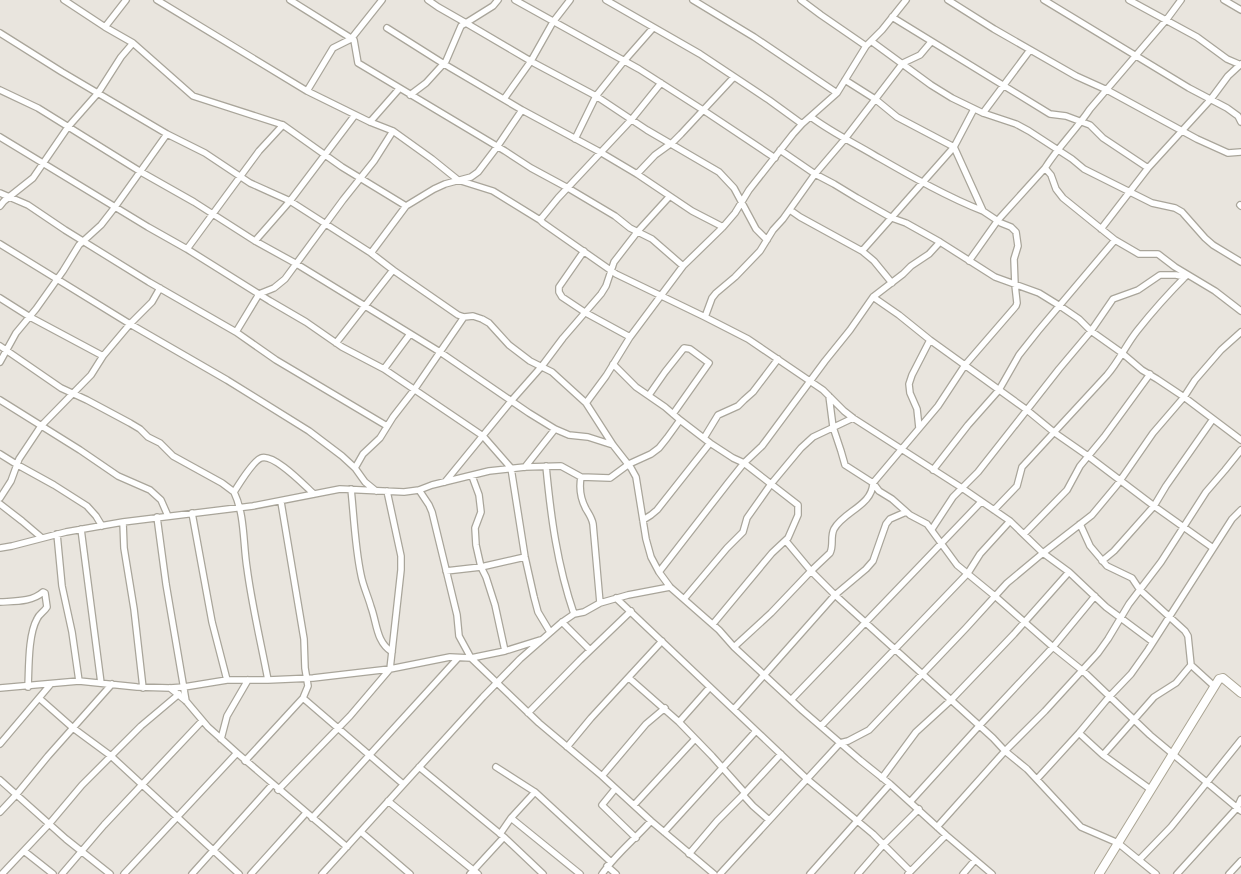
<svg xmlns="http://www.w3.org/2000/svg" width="1241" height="874" font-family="Barlow,sans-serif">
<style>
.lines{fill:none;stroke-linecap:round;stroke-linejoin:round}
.street-casing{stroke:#a9a59a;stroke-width:8}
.secondary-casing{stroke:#aba594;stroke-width:10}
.street{stroke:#fff;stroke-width:5.5}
.secondary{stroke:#fff;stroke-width:8}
</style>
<rect width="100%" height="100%" fill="#e9e5de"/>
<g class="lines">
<defs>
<path id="street" d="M 64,0 L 105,27
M 157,0 L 307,91 L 370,122 L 393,131 L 432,159 L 458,180 L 493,191 L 540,220
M 290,0 L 354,40 L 358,63 L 505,151 L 531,168 L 568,188 L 615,216 L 630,228 L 652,239 L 683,266
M 428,0 L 438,7 L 466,23 L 534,63 L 596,96 L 647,130 L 719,172 L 734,188 L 756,229 L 767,240
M 515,0 L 639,69 L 703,110 L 775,158
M 606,0 L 700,54 L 769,100 L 802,124
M 693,0 L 754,37 L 837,93
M 801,0 L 821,15 L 866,46
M 948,0 L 994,29 L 1076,76 L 1107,90 L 1197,139 L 1228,153 L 1241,152
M 1044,0 L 1189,88 L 1227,108 L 1238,116 L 1241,122
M 1129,0 L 1197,37 L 1227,59 L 1241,65
M 1181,0 L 1167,19 L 1090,109 C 1076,130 1058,147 1045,168 L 1051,175 L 1056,189 L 1063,198 L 1115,240 L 1139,254 L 1158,254 L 1175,267 L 1215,291 L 1241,311
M 1224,0 L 1241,10
M 892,17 L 1050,114 L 1066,116 L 1090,125 L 1103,138 L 1148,168
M 387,28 L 444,64 L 522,110 L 600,152 L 637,174 L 692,211 L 723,227
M 0,33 L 62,72 L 167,134 L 205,153 L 250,183 L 290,201 L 371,253 L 393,270 L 458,315 L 464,317 L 473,316 L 482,319 L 489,323 L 509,345 L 530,361 L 552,372 L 586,403 L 613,445 L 631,468 L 636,477 L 646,539 L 651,557 L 659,572 L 670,587 L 719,630 L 734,647 L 803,711 L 860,760 L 890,784 L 946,835 L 992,874
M 871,41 L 931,85 L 952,98 L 983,113 L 1016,124 L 1029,131 L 1072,159 L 1084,169 L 1152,203 L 1175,208 L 1182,212 L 1205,238 L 1213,245 L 1241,262
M 133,43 L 193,96 L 283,125 L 342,167 L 406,206
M 845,80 L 875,99 L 897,117 L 954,147 L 862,251
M 661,83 L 632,119 L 558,198 L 540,220 L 543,223 L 616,274 L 705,317 L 748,339 L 823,390 L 844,411 L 853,418 L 962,488 L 1010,521 L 1043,553 L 1069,572 L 1106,607 L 1153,642
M 0,90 L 38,108 L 141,172 L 194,202 L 255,241 L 295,263 L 440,352 L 529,413 L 555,429 L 569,435 L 588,437 L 613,445
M 307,91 L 333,48 L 351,39 L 382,0
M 410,95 L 426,83 L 446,61 L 461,26 L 493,6 L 498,0
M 504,99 L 531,61 L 553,22 L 570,0
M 983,113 L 1030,50
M 811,117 C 831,132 852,142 874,155 C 909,175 945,196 983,211
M 370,122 L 399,89
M 0,137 L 148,227 L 187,249 L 270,301 L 306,322 L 342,347 L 384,369 L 483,436 L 511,468 L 525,557 L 534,597 L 538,612 L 550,632
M 575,139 L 596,96 L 624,61 L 653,28
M 780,150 L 815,174 L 834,184 L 857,198 L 892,218 L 906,223 L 940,242 L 995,277 L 1039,293 L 1060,306 L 1079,319 L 1091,331 L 1122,353 L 1142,370 L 1157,379 L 1184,397 L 1241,440
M 637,174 L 655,155 L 673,142 L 681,134 L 734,77
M 0,193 L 28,205 L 65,230 L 149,282 L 236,332 L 276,360 L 387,426
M 1240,205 L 1241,206
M 0,206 L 4,201 L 33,178 L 68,127 L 98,93 L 121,57 L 133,43 L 105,27 L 126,0
M 790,210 L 800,217 L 862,251 L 874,261 L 892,283
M 1101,229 L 1148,168 L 1211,99 L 1228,76 L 1241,64
M 255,241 L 290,201 L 355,115
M 0,244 L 130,324 L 227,380 L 309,431 L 342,456 L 355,468 L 365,482 L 376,491
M 187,249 L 259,151 L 283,125
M 584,251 L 559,287 L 559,292 L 562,297 L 586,313 L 630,337
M 371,253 L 406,206 L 434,189 L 445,184 L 471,177 L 478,172 L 497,147 L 522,110
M 969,261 L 998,220 L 1045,168
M 873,297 L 899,315 L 930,340 L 1027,410 L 1055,433 L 1088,456 L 1154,506 L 1213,548
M 0,298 L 30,317 L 103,356
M 705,317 L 712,298 L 716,293 L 735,277 L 760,251 L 773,230 L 783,219 L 815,174 L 844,140 L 903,63 L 920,55 L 931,42
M 236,332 L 259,294 L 274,288 L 285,279 L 343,200 L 374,161 L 393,131
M 336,343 L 393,270
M 0,346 L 61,388 L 87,400 L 130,423 L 140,429 L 148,437 L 160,443 L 173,456 L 222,483 L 234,492
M 0,362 L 16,333 L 36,309 L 63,271 L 79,245 L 101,225 L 115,207 L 167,134
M 613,364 L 636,387 L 665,407 L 680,420 L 710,443 L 733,458 L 744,463 L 798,505 L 798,515 L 788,538 L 772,553 L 713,624
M 384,369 L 410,334
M 649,395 L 665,372 L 684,348 L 690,349 L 709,363 L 673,414
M 829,396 L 833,427 L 841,451 L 845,465 L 873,483 L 879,491 L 892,499 L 910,515 L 927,524 L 957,565 L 996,597 L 1053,647 L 1083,671 L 1150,735 L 1241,811
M 0,400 L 80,450 L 118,476 L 150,490 L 161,500 L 168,516
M 586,403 L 606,376 L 630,337 L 683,266 L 723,227 L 735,213 L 749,190 L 793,134 L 802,124 L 837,93 L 866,46 L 882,30 L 906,0
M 919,428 L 917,409 L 910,393 L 909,384 L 912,375 L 930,340
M 704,438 L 718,415 L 738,406 L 744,400 L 753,392 L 778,359
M 0,454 L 16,464 L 54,485 L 87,506 L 96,516 L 102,526
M 546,466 C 551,518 557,564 574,614
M 525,467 L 555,429
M 355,468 L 363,454 L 380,438 L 393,417 L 414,390 L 464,317
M 933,470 L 968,425 L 999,390 L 1019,355 L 1038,331 L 1115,240
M 472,476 L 479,495 L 481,512 L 475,528 L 476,545 L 481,567 L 486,577 L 495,605 L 505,651
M 581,477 C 579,488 580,498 586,509 C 589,514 592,518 593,524 L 600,603
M 445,482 L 512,400 L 542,366 L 563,338 L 601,294 L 606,286 L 614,262 L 638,231 L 669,197
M 351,489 C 354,517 355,547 361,575 C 363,586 368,596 371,607 C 377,623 376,642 392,652
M 419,490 L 429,505 L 432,512 L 457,615 L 459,636 L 471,658 L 539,723 L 602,776 L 651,821 L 714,874
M 0,498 L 11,481 L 19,459 L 41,426 L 91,375 L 103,356 L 130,324 L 152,302 L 160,288
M 0,504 L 22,521 L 42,538
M 994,510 L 1017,486 L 1022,467 L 1107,375 C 1119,361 1126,345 1137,331 C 1152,312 1169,293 1186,276
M 192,513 L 212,622 L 227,680
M 157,517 L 166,584 L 186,701
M 643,520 L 651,515 L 657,510 L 710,443
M 123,522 L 124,548 L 134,609 L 143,688
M 1080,524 L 1090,546 L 1107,566 L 1132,578 L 1140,590 L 1185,631 L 1188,636 L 1191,665 L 1214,686
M 81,529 L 101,683
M 932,529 L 953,497 L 978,472 L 1059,369 L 1091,331 L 1113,299 L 1138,290 L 1160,275 L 1176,275 L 1185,277
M 57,534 L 62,586 L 72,632 L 79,681
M 1024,534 L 1067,490 L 1080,466 L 1104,437 L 1150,374
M 786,541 L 811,571 L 835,595 L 993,738 L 1005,751 L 1027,769 L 1081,827 L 1118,843 L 1156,874
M 0,548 L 12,546 L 66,532 L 123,522 L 253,506 L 340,489 L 404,492 L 419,490 L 432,485 L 489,471 L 525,467 L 561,466 L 581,477 L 610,478 L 629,464 L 651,454 L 659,448 L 667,438 L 680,420
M 1102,561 L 1114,551 L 1154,506 L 1166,486 L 1213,419
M 446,571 L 481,567 L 525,557
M 659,572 L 728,483 L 744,463 L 762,446 L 825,361 L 850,330 L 873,297 L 903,274 L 911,266 L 929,254 L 940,242
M 616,598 L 807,779 L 873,834 L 910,871
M 684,599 L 727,548 L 743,532 L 747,518 L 771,484 L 801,448 L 813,437 L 853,418
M 0,602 C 15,601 32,602 43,592 L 45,593 L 47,607 C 44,612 39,614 37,619 C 28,635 29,668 28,687
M 562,622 L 590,650
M 734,647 L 771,613 L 811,571 L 830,553 C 834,545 830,537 834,529 C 844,511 872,506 873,483 L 938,406 L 965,365 L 1016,306 L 1017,303 L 1015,285 L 1014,259 L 1018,246 L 1016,232 L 1011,227 L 1001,223 L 983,211 L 954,147 L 974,109
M 629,678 L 679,722 L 712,756 L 745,793 L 717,821 L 689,854
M 268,680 C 261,643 252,606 247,568 C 243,543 245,515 234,492 C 239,484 253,461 261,458 C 274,453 305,486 314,494
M 0,688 L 79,681 L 137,687 L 170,688 L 184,687 L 227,680 L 268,680 L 313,678 L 390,669 L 450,657 L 471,658 L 505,651 L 540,640
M 170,688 L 186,701 L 208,727 L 237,753 L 347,847
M 39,698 L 73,728 L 111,756 L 239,874
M 303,698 L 403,784
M 791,700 L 981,502
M 734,709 L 835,595 L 866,569 L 873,561 L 886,524 L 890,519 L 906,512
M 528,713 L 580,660 L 631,611
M 679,722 L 710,687
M 821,726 L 968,573 L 980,554 L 1010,521
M 1079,733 L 1103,755 L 1150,789
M 221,739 L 227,716 L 248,680
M 0,744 L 50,685
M 567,747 L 591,718 L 662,641
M 1103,755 L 1154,697 L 1176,683 L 1191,665
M 245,761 L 303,698 L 308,686 L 305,668 L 304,639 L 281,502
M 419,767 L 504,837 L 543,874
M 496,767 L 535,792
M 602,776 L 646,724 L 665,708
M 882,778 L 916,732 L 951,700 L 1014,634 L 1069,572
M 1037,779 L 1079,733 L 1109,697 L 1131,674 L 1148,650 L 1232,519 L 1241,510
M 0,780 L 66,839 L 110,874
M 615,789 L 602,805 L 636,838
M 278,790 L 350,716 L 390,669 L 401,570 L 401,556 L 387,491
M 745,793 L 781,754
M 743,795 L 753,806 L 769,820
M 388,801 L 478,874
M 910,802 L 979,726 L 1053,647 L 1095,596
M 634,805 L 695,739
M 0,812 L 16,795 L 48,756 L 112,684
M 312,818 L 458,658
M 511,818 L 580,874
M 937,827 L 1005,751 L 1045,711 L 1098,653 L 1108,639 L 1129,604 L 1161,562 L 1206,492 L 1225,470 L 1241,450
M 361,832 L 410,874
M 664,832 L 756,731
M 500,834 L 511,818 L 535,792 L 611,862
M 24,851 L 53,874
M 1139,860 L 1171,827 L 1241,740
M 607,866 L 616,874
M 2,874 L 50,823 L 82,785 L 141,726 L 179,694
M 62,874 L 104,825 L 202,721
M 124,874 L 237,753
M 192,874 L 272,785
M 251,874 L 306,813
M 322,874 L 483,697 L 520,659 L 561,623 L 574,614 L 584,612 L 600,603 L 628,595 L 670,587
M 470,874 L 504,837
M 602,874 C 616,854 635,839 651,821
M 720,874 L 840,743 L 848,741 L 869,730 L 966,628 L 1007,583 L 1043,553 L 1092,515 L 1117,485 L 1153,433 L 1184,397 L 1195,380 L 1221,350 L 1241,332
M 810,874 L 890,784
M 858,874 L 884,844 L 919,809
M 908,874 L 946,835
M 963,874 L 975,860
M 1177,874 L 1237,808 L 1241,799
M 1229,874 L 1241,861"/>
<path id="secondary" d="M 1099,874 L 1219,679 L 1223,678 L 1241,693"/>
</defs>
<!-- street casing -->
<use href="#street" class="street-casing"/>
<!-- secondary casing -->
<use href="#secondary" class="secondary-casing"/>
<!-- street -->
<use href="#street" class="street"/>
<!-- secondary -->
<use href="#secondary" class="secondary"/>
</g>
</svg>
